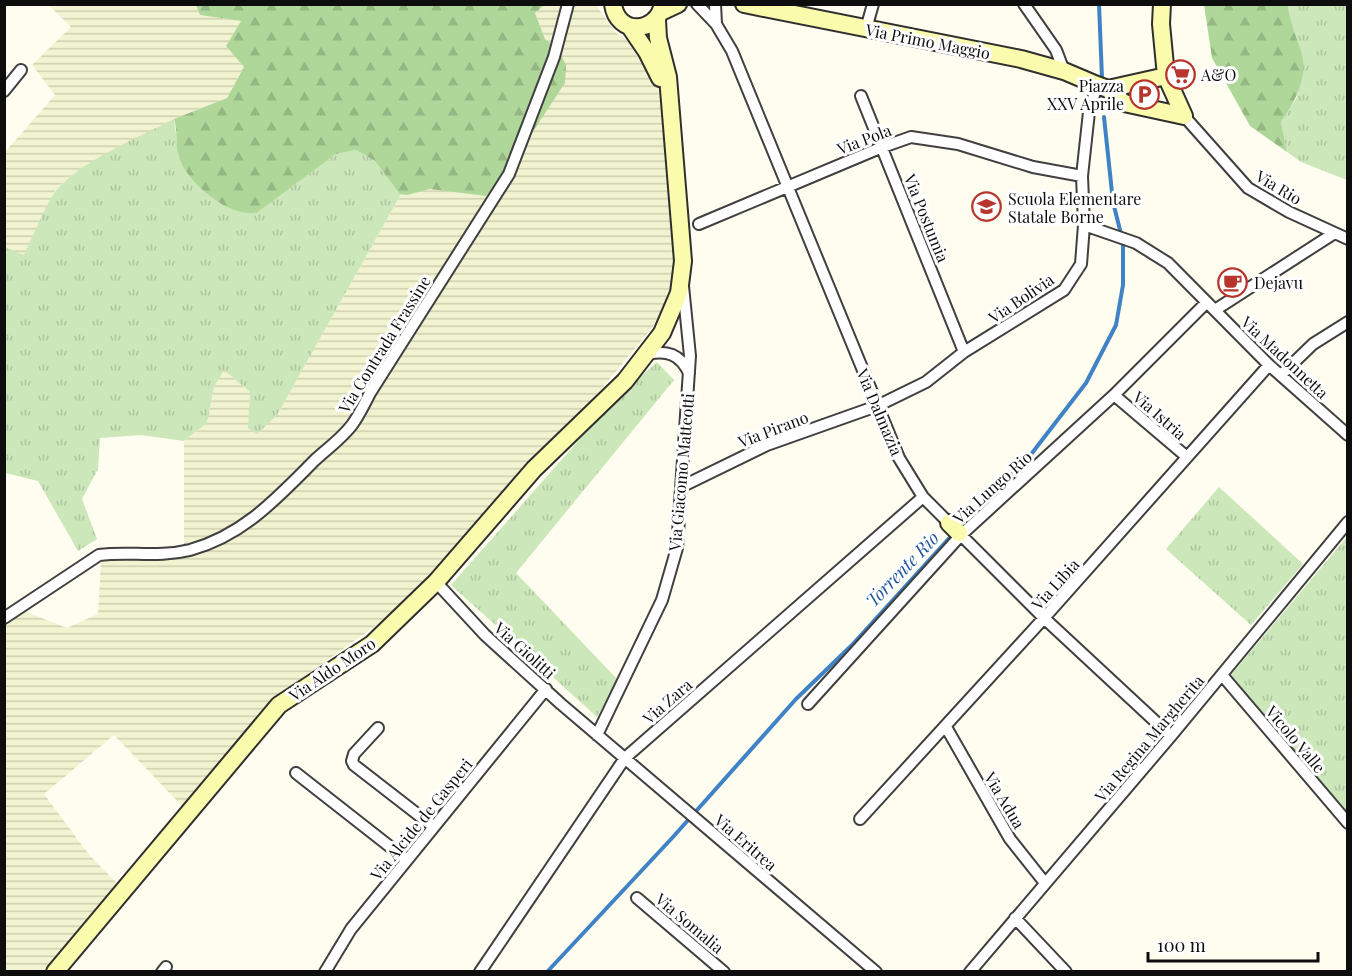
<svg xmlns="http://www.w3.org/2000/svg" width="1352" height="976" font-family="'Playfair Display',serif">
<style>
.farmland{fill:url(#farmland-rules)}
.grass{fill:url(#grass-tufts)}
.forest{fill:url(#forest-firs)}
.lines{fill:none;stroke-linecap:round;stroke-linejoin:round}
.stream{stroke:#4082c6;stroke-width:4}
.street-casing{stroke:#404040;stroke-width:14}
.secondary-casing{stroke:#2f2f2f;stroke-width:20}
.street{stroke:#fff;stroke-width:10}
.secondary{stroke:#fbfbad;stroke-width:16}
.labels{text-anchor:middle;dominant-baseline:central;stroke-width:6;stroke-linejoin:round;paint-order:stroke}
.street-label{font-size:16px;fill:#0d0d0d;stroke:#fff}
.poi-label{font-size:16px;fill:#0d0d0d;stroke:#fff;text-anchor:start}
.water-label{font-size:18px;font-style:italic;fill:#1d5599;stroke:#fff}
</style>
<defs>
<pattern id="farmland-rules" width="6" height="5" patternUnits="userSpaceOnUse" patternTransform="scale(1.5)"><rect width="6" height="5" fill="#f2f3d0"/><path d="M0 2.5h6" fill="none" stroke="#cecfb1"/></pattern>
<pattern id="grass-tufts" width="24" height="20" patternUnits="userSpaceOnUse" patternTransform="scale(1.5)"><rect width="24" height="20" fill="#cce7ba"/><path d="M3 7l-1-3M5 7V3M7 7l1-3M15 17l-1-3M17 17v-4M19 17l1-3" fill="none" stroke="#aec59f"/></pattern>
<pattern id="forest-firs" width="22" height="20" patternUnits="userSpaceOnUse" patternTransform="scale(1.5)"><rect width="22" height="20" fill="#afd79a"/><path d="M5 1l3.5 6h-7zM16 11l3.5 6h-7z" fill="#95b784"/></pattern>
</defs>
<rect width="100%" height="100%" fill="#fefdef"/>
<!-- farmland -->
<path class="farmland" d="M 49,5 L 196,5 L 200,15 L 241,21 L 226,46 L 244,67 L 227,98 L 174,119 L 118,148 L 71,176 L 55,190 L 24,256 L 5,247 L 5,152 L 55,95 L 32,65 L 71,27 Z
M 544,5 L 596,5 L 615,32 L 637,47 L 657,79 L 677,204 L 676,290 L 657,322 L 598,393 L 446,563 L 399,609 L 277,696 L 183,807 L 114,735 L 44,794 L 90,856 L 118,884 L 46,971 L 5,972 L 5,623 L 24,611 L 67,628 L 98,614 L 101,562 L 184,553 L 184,441 L 207,423 L 214,387 L 224,370 L 277,415 L 401,194 L 430,189 L 449,190 L 533,129 L 565,83 L 557,48 L 545,39 L 535,13 Z"/>
<!-- grass -->
<path class="grass" d="M 1288,5 L 1347,5 L 1347,180 L 1301,162 L 1287,152 L 1281,122 L 1297,97 L 1301,52 L 1293,36 Z
M 174,119 L 179,158 L 258,212 L 336,154 L 356,150 L 375,161 L 401,194 L 277,415 L 257,434 L 248,428 L 250,392 L 224,370 L 214,387 L 207,423 L 184,441 L 141,435 L 100,438 L 98,469 L 82,499 L 97,539 L 78,551 L 38,481 L 5,473 L 4,247 L 24,255 C 31,241 49,198 57,189 C 85,159 137,138 174,119 Z
M 657,362 L 674,380 L 516,573 L 618,680 L 597,717 L 451,585 L 616,398 Z
M 1219,487 L 1303,564 L 1251,625 L 1166,549 Z
M 1347,537 L 1347,814 L 1231,675 Z"/>
<!-- forest -->
<path class="forest" d="M 196,5 L 544,5 L 535,13 L 545,39 L 557,48 L 566,65 L 565,83 L 502,178 L 486,196 L 430,189 L 407,195 L 400,194 L 375,161 L 356,150 L 336,154 L 258,212 C 231,220 186,182 179,157 C 175,145 178,131 174,119 L 227,98 L 244,67 L 226,46 L 241,21 L 200,15 Z
M 1204,5 L 1288,5 C 1290,22 1295,34 1301,51 C 1309,76 1295,102 1281,122 L 1287,152 L 1250,126 L 1212,58 Z"/>
<g class="lines">
<!-- stream -->
<path class="stream" d="M 1099,4 L 1102,78
M 960,527 L 1029,457 L 1086,383 L 1116,325 L 1123,285 L 1123,242 L 1113,202 L 1104,117
M 547,972 L 673,837 L 796,699 L 852,645 L 952,535"/>
<defs>
<path id="street" d="M 697,4 L 716,24
M 715,4 L 716,24 L 732,51 L 899,458 L 923,497 L 949,523
M 1024,4 L 1056,50 L 1064,71
M 866,29 L 873,4
M 4,91 L 21,70
M 861,96 L 964,352
M 1184,116 L 1248,188 L 1289,212 L 1348,239
M 699,224 L 880,148 L 911,137 L 958,144 L 1033,167 L 1082,176
M 1084,225 L 1136,243 L 1168,263 L 1269,365 L 1348,435
M 1215,310 L 1333,234
M 648,354 C 667,350 680,354 689,373
M 1281,375 L 1313,344 L 1348,322
M 1114,395 L 1187,457
M 683,486 L 767,445 L 877,406 L 926,382 L 964,352 L 1064,290 L 1081,264 L 1084,225 L 1082,176 L 1089,112 L 1097,85
M 959,533 L 1044,618 L 1171,736
M 436,582 L 485,635 L 561,704 L 876,972
M 4,618 L 99,555 C 129,551 158,558 190,550 C 244,535 277,498 315,460 C 328,448 345,436 354,422 C 360,413 365,403 370,393 L 509,174 L 554,57 L 568,4
M 1222,675 L 1348,823
M 808,704 L 961,535 L 1114,395 L 1206,303
M 946,727 L 1010,839 L 1045,883
M 378,728 L 354,754 L 352,761 L 354,765 L 434,827
M 597,735 L 662,600 L 677,548 L 690,356 L 683,286
M 296,773 L 407,860
M 860,819 L 1044,618 L 1269,365
M 637,898 L 724,972
M 1015,918 L 1066,972
M 162,972 L 166,967
M 325,972 L 351,929 L 546,689
M 480,972 L 625,758 L 923,497
M 970,972 L 1171,736 L 1348,522"/>
<path id="secondary" d="M 613,4 C 617,36 657,34 663,4
M 744,4 L 1021,59 L 1064,71 L 1097,85 L 1108,89 L 1124,103 L 1184,116
M 1162,4 L 1161,24 L 1166,76 L 1184,116
M 661,12 L 678,4
M 630,27 L 647,52 L 660,78
M 1108,89 L 1166,76
M 949,523 L 959,533
M 55,972 L 279,705 L 372,644 L 436,582 L 534,469 L 625,381 L 662,333 L 679,293 L 683,261 L 668,77 L 658,38 L 657,20"/>
</defs>
<!-- street casing -->
<use href="#street" class="street-casing"/>
<!-- secondary casing -->
<use href="#secondary" class="secondary-casing"/>
<!-- street -->
<use href="#street" class="street"/>
<!-- secondary -->
<use href="#secondary" class="secondary"/>
</g>
<!-- icons -->
<defs>
<symbol id="supermarket-ring" viewBox="-11 -11 22 22"><circle r="9.5" fill="#fff" stroke="#b6352c" stroke-width="1.5"/><path d="M-6-5.5h2.5l.6 2H6L4.5 2H-2.5L-4.4-4H-6ZM-1.5 3.2a1.3 1.3 0 1 0 .1 0ZM3 3.2a1.3 1.3 0 1 0 .1 0Z" fill="#b6352c"/></symbol>
<symbol id="parking-ring" viewBox="-11 -11 22 22"><circle r="9.5" fill="#fff" stroke="#b6352c" stroke-width="1.5"/><path d="M-3.5-5.5H1a3.5 3.5 0 0 1 0 7H-1V5.5H-3.5ZM-1-3.4V-.6H.8a1.4 1.4 0 0 0 0-2.8Z" fill="#b6352c"/></symbol>
<symbol id="school-ring" viewBox="-11 -11 22 22"><circle r="9.5" fill="#fff" stroke="#b6352c" stroke-width="1.5"/><path d="M0-5L7-2L0 1L-7-2ZM-4 1L0 2.5L4 1V4Q0 6-4 4Z" fill="#b6352c"/></symbol>
<symbol id="cafe-ring" viewBox="-11 -11 22 22"><circle r="9.5" fill="#fff" stroke="#b6352c" stroke-width="1.5"/><path d="M-5.5-4.5H6V0H3Q3 3.5 0 3.5H-2.5Q-5.5 3.5-5.5 0ZM3-3.2v2h1.7v-2ZM-6 4.5H4V6H-6Z" fill="#b6352c"/></symbol>
</defs>
<g fill-rule="evenodd">
<use href="#supermarket-ring" x="1164" y="58" width="33" height="33"/>
<use href="#parking-ring" x="1128" y="78" width="33" height="33"/>
<use href="#school-ring" x="970" y="190" width="33" height="33"/>
<use href="#cafe-ring" x="1216" y="266" width="33" height="33"/>
</g>
<g class="labels">
<!-- street labels -->
<g class="street-label">
<text transform="translate(928 41) rotate(11)">Via Primo Maggio</text>
<text transform="translate(864 139) rotate(-21)">Via Pola</text>
<text transform="translate(1279 187) rotate(31)">Via Rio</text>
<text transform="translate(927 218) rotate(68)">Via Postumia</text>
<text transform="translate(1021 298) rotate(-34)">Via Bolivia</text>
<text transform="translate(384 344) rotate(-58)">Via Contrada Frassine</text>
<text transform="translate(1285 357) rotate(43)">Via Madonnetta</text>
<text transform="translate(880 412) rotate(67)">Via Dalmazia</text>
<text transform="translate(1160 415) rotate(41)">Via Istria</text>
<text transform="translate(773 429) rotate(-21)">Via Pirano</text>
<text transform="translate(681 472) rotate(-85)">Via Giacomo Matteotti</text>
<text transform="translate(992 487) rotate(-42)">Via Lungo Rio</text>
<text transform="translate(1055 584) rotate(-48)">Via Libia</text>
<text transform="translate(525 650) rotate(42)">Via Giolitti</text>
<text transform="translate(332 669) rotate(-34)">Via Aldo Moro</text>
<text transform="translate(667 701) rotate(-41)">Via Zara</text>
<text transform="translate(1149 738) rotate(-50)">Via Regina Margherita</text>
<text transform="translate(1296 739) rotate(50)">Vicolo Valle</text>
<text transform="translate(1005 800) rotate(59)">Via Adua</text>
<text transform="translate(421 819) rotate(-51)">Via Alcide de Gasperi</text>
<text transform="translate(746 842) rotate(41)">Via Eritrea</text>
<text transform="translate(690 923) rotate(40)">Via Somalia</text>
</g>
<!-- poi labels -->
<g class="poi-label">
<text x="1201" y="74">A&amp;O</text>
<text x="1124" y="85" text-anchor="end">Piazza<tspan x="1124" dy="18">XXV Aprile</tspan></text>
<text x="1008" y="198">Scuola Elementare<tspan x="1008" dy="18">Statale Borne</tspan></text>
<text x="1254" y="282">Dejavu</text>
</g>
<!-- water labels -->
<g class="water-label">
<text transform="translate(902 569) rotate(-46)">Torrente Rio</text>
</g>
</g>
<!-- border -->
<rect width="1352" height="976" fill="none" stroke="#0d0d0d" stroke-width="12"/>
<!-- scale -->
<path d="M1148 952v9h170v-9" fill="none" stroke="#0d0d0d" stroke-width="3"/>
<text x="1157" y="952" font-size="18" fill="#0d0d0d" stroke="#ffffff" stroke-width="4.5" paint-order="stroke">100 m</text>
</svg>
